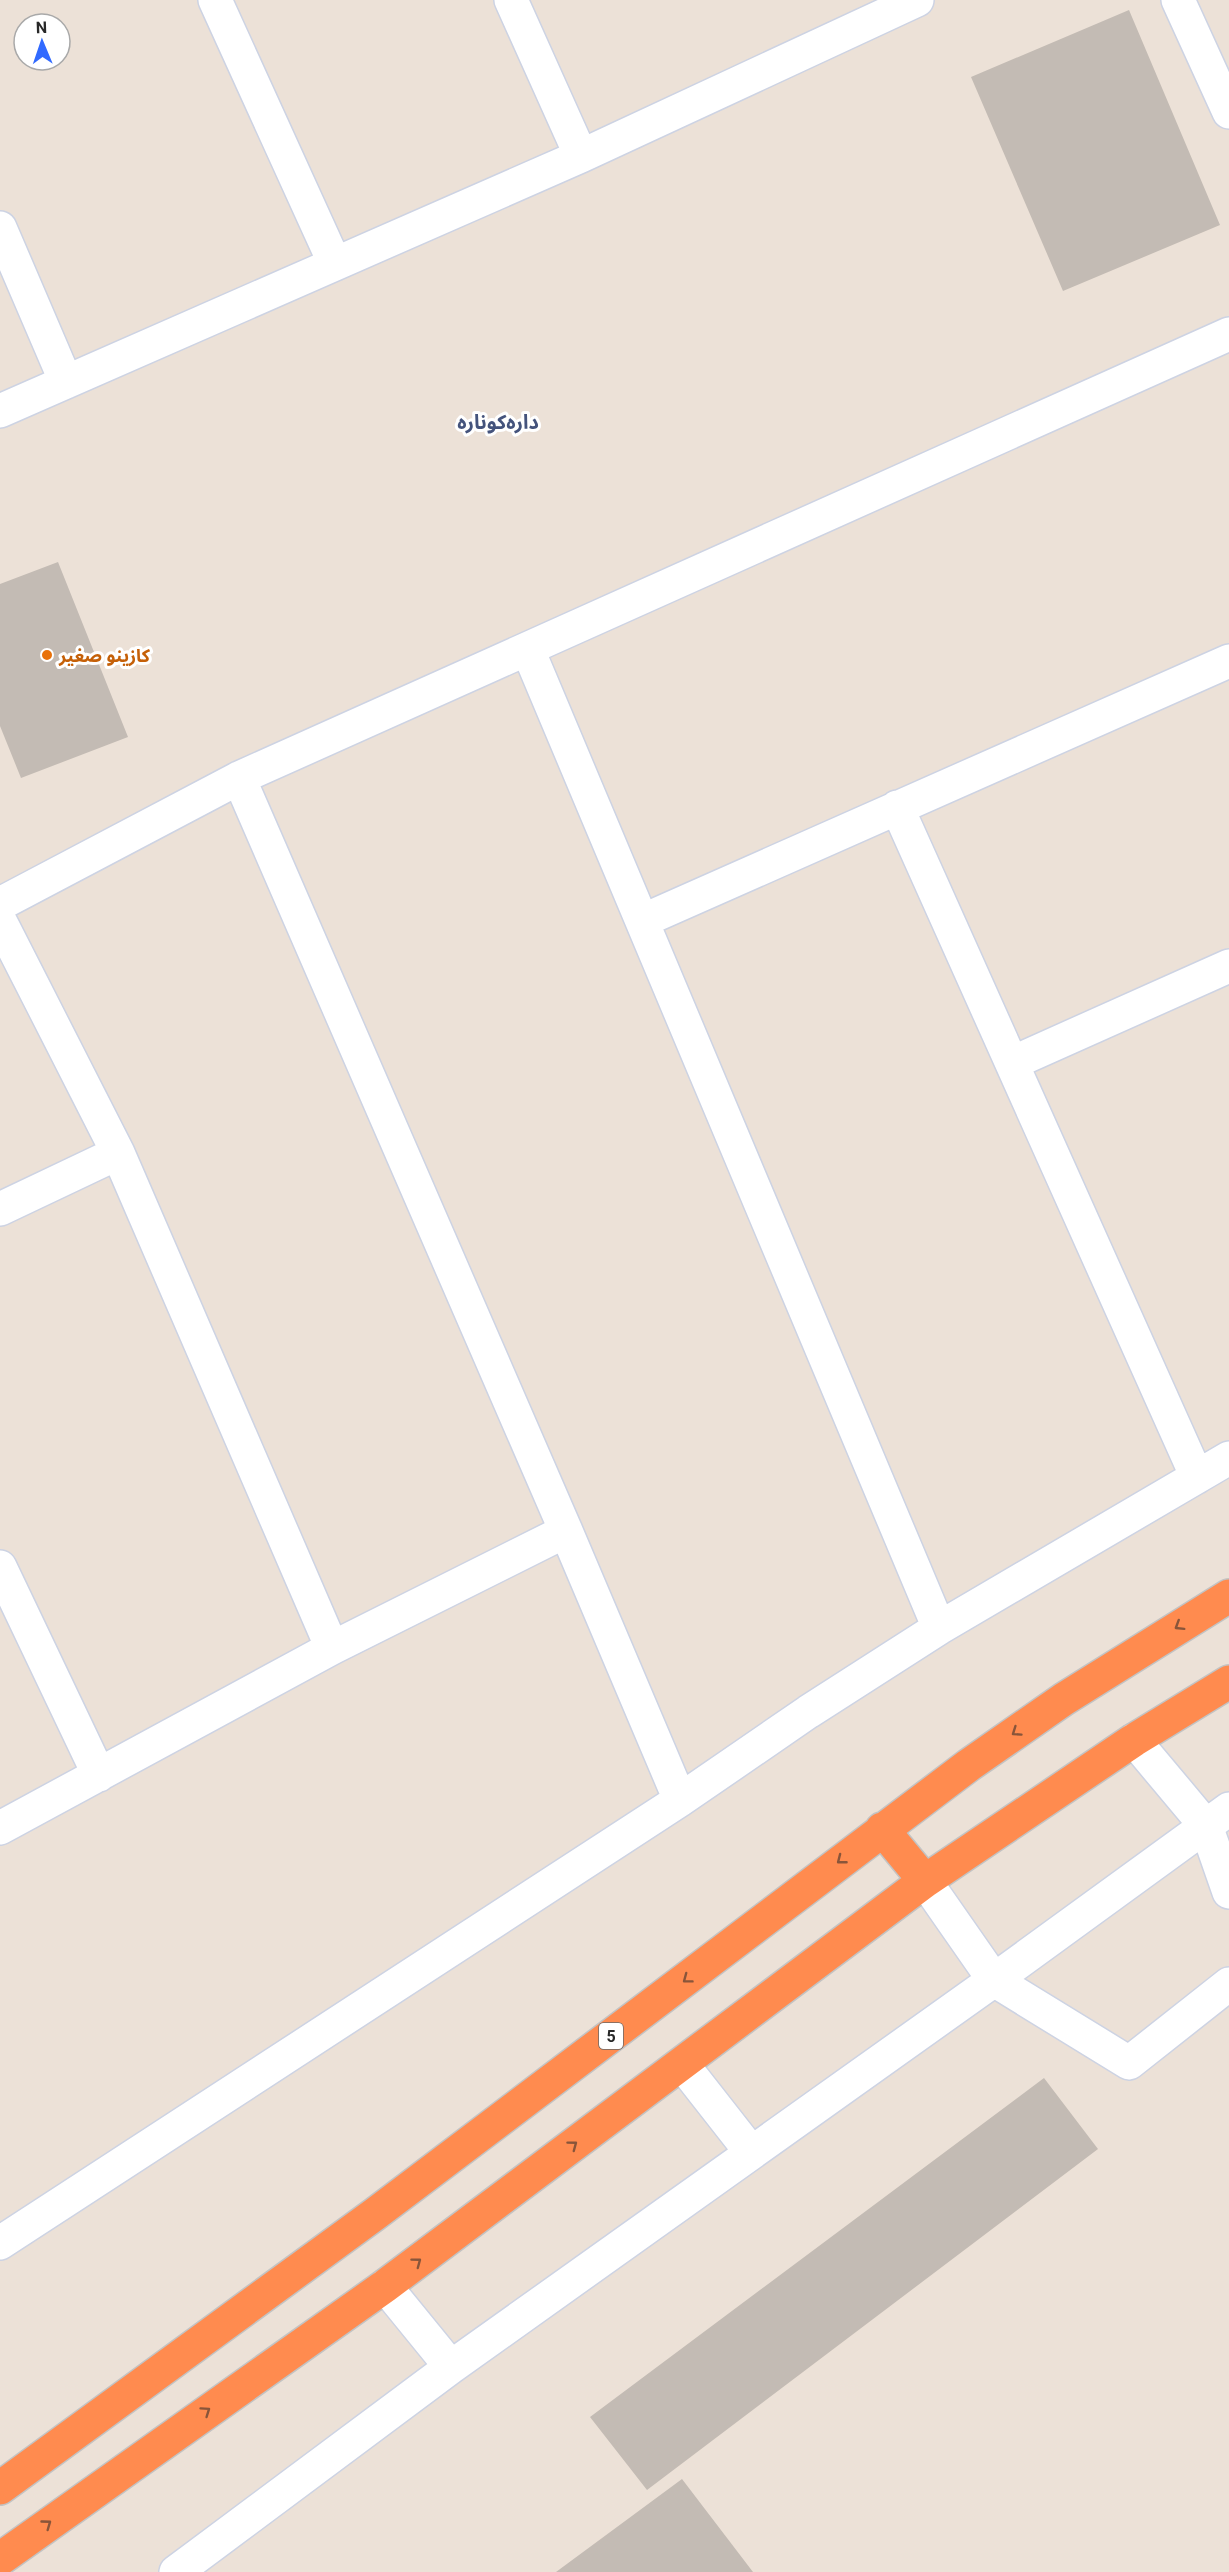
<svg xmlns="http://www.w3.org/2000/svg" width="1229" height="2572" font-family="Roboto,'Noto Sans Arabic',sans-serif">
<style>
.building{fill:#c3bbb4}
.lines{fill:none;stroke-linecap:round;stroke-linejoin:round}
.minor-casing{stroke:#cdd3e3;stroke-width:36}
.highway-casing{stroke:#c3c3c3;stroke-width:36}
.minor{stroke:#fff;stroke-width:33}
.highway{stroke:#ff8b4f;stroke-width:33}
.oneway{stroke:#89553a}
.food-dot{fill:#e8710a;stroke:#fff;stroke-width:2}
.labels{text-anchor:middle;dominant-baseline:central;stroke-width:6;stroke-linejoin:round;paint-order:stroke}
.shield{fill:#fff;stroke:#686868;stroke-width:1.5}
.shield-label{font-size:16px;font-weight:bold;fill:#282828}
.food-label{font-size:18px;font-weight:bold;fill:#c56008;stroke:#fff;text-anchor:start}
.neighbourhood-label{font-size:20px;font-weight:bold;fill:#44537c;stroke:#fff}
</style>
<rect width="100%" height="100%" fill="#ece1d7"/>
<!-- building -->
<path class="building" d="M 1129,10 L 1220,225 L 1063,291 L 971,77 Z
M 58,562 L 128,737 L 21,778 L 0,726 L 0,584 Z
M 1044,2078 L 1098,2149 L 647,2490 L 590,2417 Z
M 682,2479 L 753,2572 L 556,2572 Z"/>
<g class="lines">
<defs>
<path id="minor" d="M 215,0 L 335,264
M 511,0 L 581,156
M 1178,0 L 1229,112
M 0,228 L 66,382
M 0,411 L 581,156 L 917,0
M 528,650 L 939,1628
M 239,778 L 566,1531 L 680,1800
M 897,807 L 1197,1477
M 0,904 L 239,778 L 1229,334
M 0,921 L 118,1153 L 332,1648
M 642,921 L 1229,661
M 1012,1063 L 1229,966
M 0,1209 L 118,1153
M 0,1567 L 99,1775
M 1134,1740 L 1206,1826 L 1229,1892
M 0,1828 L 332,1648 L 566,1531
M 925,1881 L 994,1980 L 1129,2063 L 1229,1984
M 682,2064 L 751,2152
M 0,2243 L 680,1800 L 808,1712 L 939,1628 L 1229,1458
M 385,2286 L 451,2367
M 176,2572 L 451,2367 L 994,1980 L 1229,1809"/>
<path id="highway" d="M 882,1829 L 925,1881
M 0,2488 L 375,2214 L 969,1765 L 1064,1699 L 1229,1596
M 0,2559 L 385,2286 L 925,1881 L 1134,1740 L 1229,1682"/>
</defs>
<!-- minor casing -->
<use href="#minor" class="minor-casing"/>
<!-- highway casing -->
<use href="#highway" class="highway-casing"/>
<!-- minor -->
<use href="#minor" class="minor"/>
<!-- highway -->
<use href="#highway" class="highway"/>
</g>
<!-- one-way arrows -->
<defs><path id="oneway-chevron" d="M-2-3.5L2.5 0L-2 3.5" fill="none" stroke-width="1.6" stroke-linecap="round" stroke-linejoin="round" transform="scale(1.5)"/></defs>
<g class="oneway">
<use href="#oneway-chevron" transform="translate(1179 1626) rotate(148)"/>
<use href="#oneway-chevron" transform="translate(1016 1732) rotate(145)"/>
<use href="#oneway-chevron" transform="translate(841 1860) rotate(142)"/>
<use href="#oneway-chevron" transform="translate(687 1979) rotate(143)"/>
<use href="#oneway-chevron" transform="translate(573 2145) rotate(-37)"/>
<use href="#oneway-chevron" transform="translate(417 2262) rotate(-37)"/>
<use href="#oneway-chevron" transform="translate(206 2411) rotate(-35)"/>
<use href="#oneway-chevron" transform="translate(47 2524) rotate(-36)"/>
</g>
<!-- markers -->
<circle class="food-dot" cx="47" cy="655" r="6"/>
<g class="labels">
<!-- shield labels -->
<rect class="shield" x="599" y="2023" width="24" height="26" rx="4.5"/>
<g class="shield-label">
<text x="611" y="2036">5</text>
</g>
<!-- food labels -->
<g class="food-label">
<text x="59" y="655">كازينو صغير</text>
</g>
<!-- neighbourhood labels -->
<g class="neighbourhood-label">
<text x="498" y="422">دارەکونارە</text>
</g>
</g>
<!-- north arrow -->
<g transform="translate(42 42) rotate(358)"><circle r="28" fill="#ffffff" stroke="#a9a9a9" stroke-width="1.5"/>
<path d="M0-4.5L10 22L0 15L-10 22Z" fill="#316aff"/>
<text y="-9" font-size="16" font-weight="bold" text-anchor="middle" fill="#282828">N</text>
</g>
</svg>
